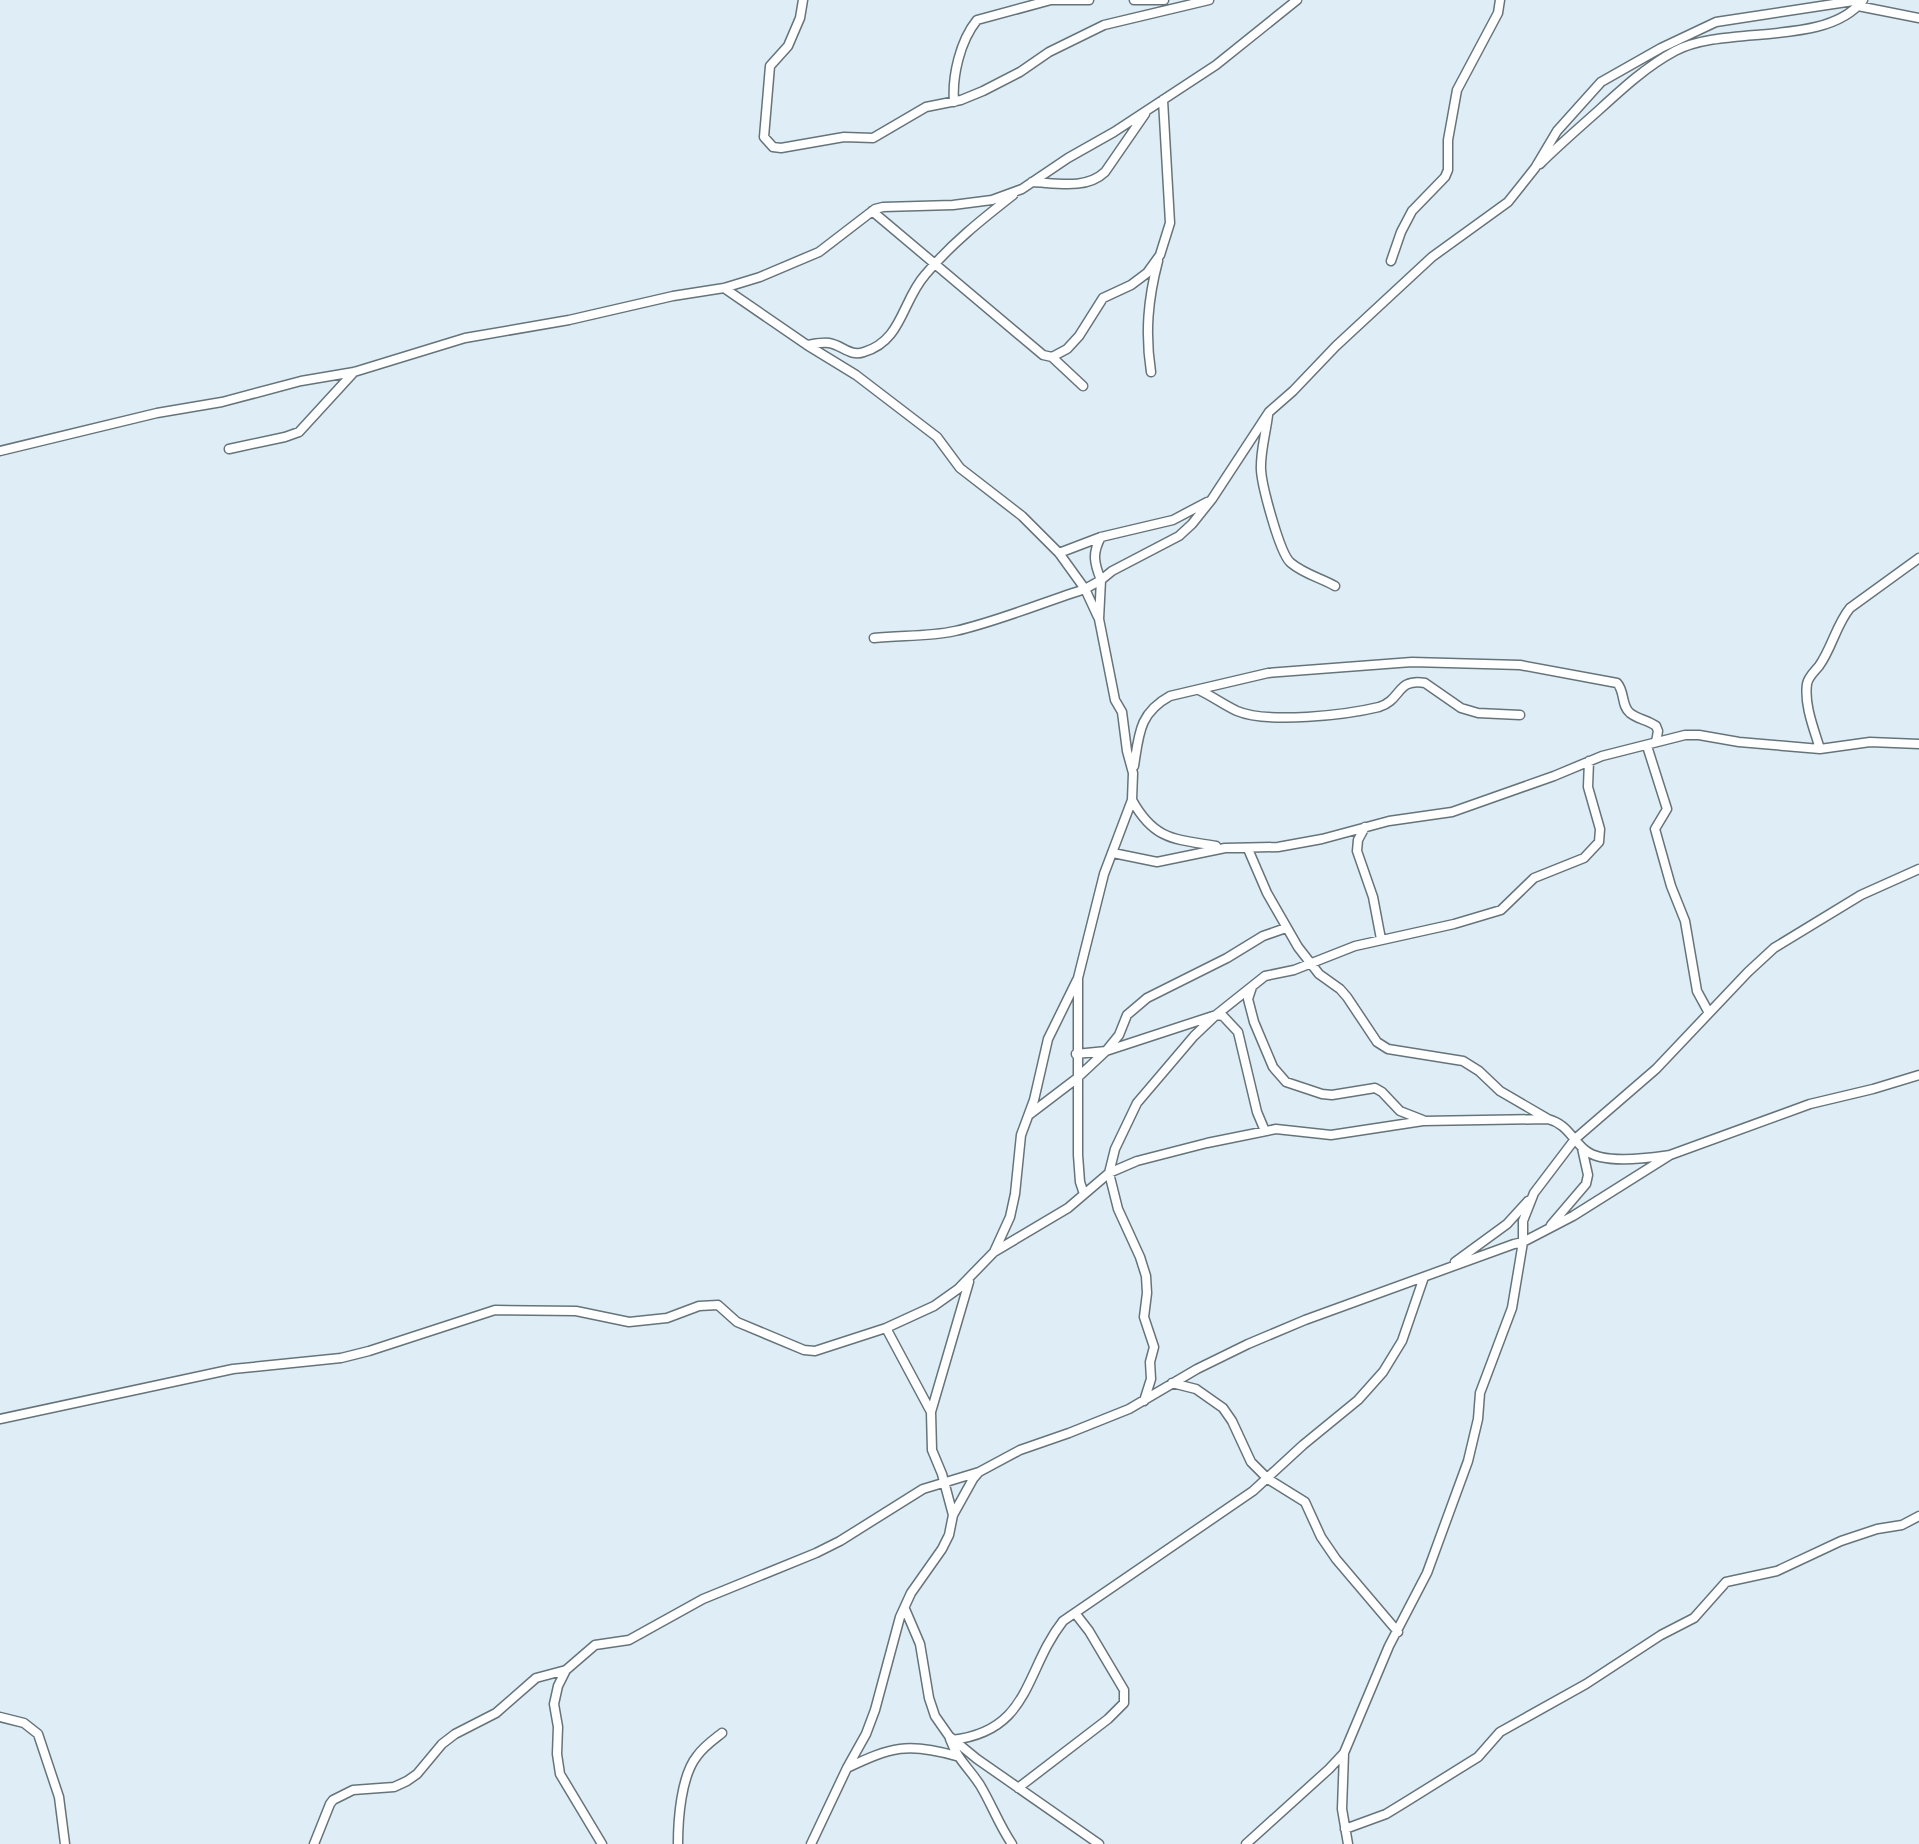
<svg xmlns="http://www.w3.org/2000/svg" width="1919" height="1844" font-family="'Varela Round',sans-serif">
<style>
.lines{fill:none;stroke-linecap:round;stroke-linejoin:round}
.minor-casing{stroke:#66747a;stroke-width:11}
.minor{stroke:#fff;stroke-width:8}
</style>
<rect width="100%" height="100%" fill="#dfeef6"/>
<g class="lines">
<defs>
<path id="minor" d="M 803,0 L 800,18 L 788,46 L 770,66 L 764,137 L 773,147 L 781,148 L 844,137 L 873,138 L 926,107 L 961,100 L 983,91 L 1020,72 L 1049,52 L 1104,25 L 1209,0
M 1134,0 L 1164,0
M 1858,6 L 1919,18
M 954,102 C 952,76 960,41 977,20 L 1051,0 L 1089,0
M 1540,164 C 1559,145 1580,127 1599,110 C 1623,88 1647,66 1675,51 C 1726,24 1826,48 1863,0
M 1032,182 C 1056,183 1086,190 1105,172 L 1145,114
M 872,211 L 1043,355 L 1052,357 L 1083,386
M 1391,261 L 1401,232 L 1412,211 L 1445,177 L 1448,170 L 1448,140 L 1457,90 L 1498,13 L 1500,0
M 724,288 L 807,345 L 856,375 L 937,437 L 960,468 L 1022,516 L 1059,553 L 1085,589 L 1098,617
M 807,345 C 814,344 822,342 829,343 C 842,345 850,357 864,352 C 902,341 902,301 925,275 C 951,244 981,220 1013,195
M 1052,357 L 1067,349 L 1079,336 L 1103,298 L 1131,285 L 1147,273 L 1160,255 L 1170,223 L 1163,100
M 1151,372 C 1145,333 1148,299 1158,261
M 1268,415 C 1266,433 1260,452 1261,470 C 1262,486 1280,555 1291,563 C 1304,574 1321,578 1335,586
M 229,449 L 285,437 L 299,432 L 354,372
M 0,451 L 157,413 L 222,402 L 301,381 L 354,372 L 465,338 L 569,320 L 673,296 L 724,288 L 760,277 L 819,252 L 875,209 L 883,207 L 953,205 L 992,200 L 1022,189 L 1068,158 L 1114,132 L 1216,65 L 1297,0
M 1059,553 L 1101,537 L 1173,520 L 1207,502
M 874,638 C 901,635 928,637 955,631 C 996,622 1044,602 1085,589 L 1101,580 C 1094,563 1092,553 1101,537
M 1199,690 C 1212,696 1224,705 1237,711 C 1268,724 1346,715 1379,707 C 1402,700 1396,678 1425,683 L 1461,708 L 1478,713 L 1520,715
M 1647,746 L 1667,809 L 1655,829 L 1671,886 L 1685,921 L 1697,991 L 1709,1013
M 1820,749 C 1814,729 1804,705 1807,684 C 1808,677 1814,672 1819,666 C 1832,648 1836,625 1850,608 L 1919,558
M 1134,766 C 1139,734 1139,713 1170,696 L 1268,673 L 1412,662 L 1520,665 L 1617,683 C 1625,691 1621,706 1630,713 C 1637,719 1648,720 1656,726 L 1658,731 L 1656,742
M 1132,800 C 1154,840 1174,839 1216,846
M 1365,827 L 1358,840 L 1357,851 L 1373,897 L 1381,939
M 1248,849 L 1267,893 L 1298,947 L 1319,974 L 1340,989 L 1347,997 L 1377,1042 L 1388,1049 L 1463,1061 L 1479,1071 L 1500,1091 L 1548,1119
M 1113,853 L 1157,862 L 1225,848 L 1278,847 L 1322,839 L 1389,821 L 1452,812 L 1554,776 L 1602,756 L 1685,735 L 1699,735 L 1739,742 L 1820,749 L 1870,742 L 1919,744
M 1252,987 L 1248,999 L 1254,1022 L 1273,1067 L 1286,1082 L 1322,1094 L 1332,1095 L 1375,1088 L 1382,1092 L 1400,1111 L 1423,1120
M 1076,1054 L 1106,1051 L 1216,1015 L 1223,1016 L 1238,1032 L 1257,1112 L 1265,1131
M 1030,1114 L 1076,1079 L 1106,1051 L 1119,1035 L 1127,1015 L 1147,998 L 1227,958 L 1263,936 L 1286,928
M 1084,1194 L 1080,1182 L 1078,1155 L 1078,978 L 1104,874 L 1132,800 L 1133,773 L 1127,751 L 1122,712 L 1115,700 L 1099,619 L 1101,580 L 1112,571 L 1179,536 L 1192,524 L 1212,499 L 1269,412 L 1293,391 L 1336,346 L 1432,257 L 1508,202 L 1535,168 L 1557,131 L 1601,82 L 1661,48 L 1716,22 L 1860,0
M 1551,1225 L 1586,1184 L 1588,1175 L 1582,1148
M 994,1252 L 1010,1217 L 1015,1194 L 1021,1135 L 1034,1100 L 1048,1039 L 1077,980
M 1455,1262 L 1507,1224 L 1528,1201
M 886,1328 L 931,1412 L 932,1450 L 942,1474 L 953,1515
M 1172,1383 L 1196,1389 L 1223,1408 L 1232,1421 L 1251,1462 L 1268,1479 L 1305,1502 L 1321,1537 L 1336,1559 L 1398,1632
M 1144,1401 L 1151,1379 L 1150,1362 L 1154,1347 L 1144,1317 L 1147,1293 L 1146,1276 L 1140,1257 L 1118,1209 L 1109,1173 L 1115,1149 L 1137,1103 L 1194,1036 L 1216,1015 L 1265,976 L 1294,970 L 1355,946 L 1454,924 L 1501,910 L 1534,878 L 1584,858 L 1599,842 L 1600,829 L 1588,787 L 1589,761
M 931,1412 L 969,1282
M 0,1419 L 233,1369 L 341,1358 L 369,1351 L 495,1310 L 576,1311 L 629,1322 L 667,1318 L 699,1306 L 718,1305 L 737,1322 L 804,1350 L 815,1351 L 886,1328 L 934,1306 L 958,1289 L 994,1252 L 1068,1208 L 1109,1173 L 1137,1161 L 1207,1143 L 1276,1129 L 1331,1135 L 1423,1121 L 1548,1119 C 1567,1124 1571,1138 1585,1150 C 1603,1165 1648,1158 1670,1155
M 905,1609 L 920,1644 L 929,1698 L 935,1716 L 949,1736 L 977,1759 L 1099,1844
M 566,1670 L 558,1686 L 554,1704 L 558,1727 L 557,1754 L 560,1774 L 602,1844
M 0,1717 L 24,1723 L 38,1734 L 59,1797 L 65,1844
M 950,1739 C 957,1759 969,1768 980,1785 C 992,1805 999,1825 1012,1844
M 952,1740 C 1031,1731 1024,1671 1063,1621 L 1253,1491 L 1303,1445 L 1358,1400 L 1383,1372 L 1402,1341 L 1424,1277
M 1344,1753 L 1342,1809 L 1348,1844
M 847,1768 C 891,1747 908,1742 956,1756
M 1018,1788 L 1108,1719 L 1124,1703 L 1124,1690 L 1089,1631 L 1075,1613
M 1345,1829 L 1386,1814 L 1404,1803 L 1478,1757 L 1500,1732 L 1586,1684 L 1661,1635 L 1694,1618 L 1726,1582 L 1777,1571 L 1841,1541 L 1877,1529 L 1902,1525 L 1919,1516
M 314,1844 L 330,1804 L 333,1800 L 353,1790 L 394,1787 L 407,1781 L 417,1774 L 442,1744 L 455,1734 L 496,1713 L 536,1678 L 566,1670 L 595,1645 L 629,1640 L 703,1599 L 816,1553 L 840,1541 L 923,1489 L 979,1472
M 678,1844 C 678,1819 681,1776 697,1756 C 703,1747 713,1740 722,1733
M 811,1844 L 847,1768 L 866,1734 L 875,1710 L 900,1617 L 911,1593 L 942,1549 L 949,1535 L 953,1515 L 973,1479 L 979,1472 L 1020,1450 L 1069,1433 L 1129,1409 L 1197,1369 L 1248,1344 L 1305,1320 L 1514,1244 L 1523,1242 L 1573,1216 L 1670,1155 L 1810,1104 L 1873,1089 L 1919,1075
M 1246,1844 L 1329,1769 L 1344,1753 L 1389,1646 L 1427,1573 L 1468,1461 L 1478,1419 L 1480,1393 L 1512,1308 L 1523,1242 L 1523,1221 L 1534,1193 L 1575,1139 L 1656,1069 L 1748,972 L 1774,948 L 1861,895 L 1919,869"/>
</defs>
<!-- minor casing -->
<use href="#minor" class="minor-casing"/>
<!-- minor -->
<use href="#minor" class="minor"/>
</g>
</svg>
